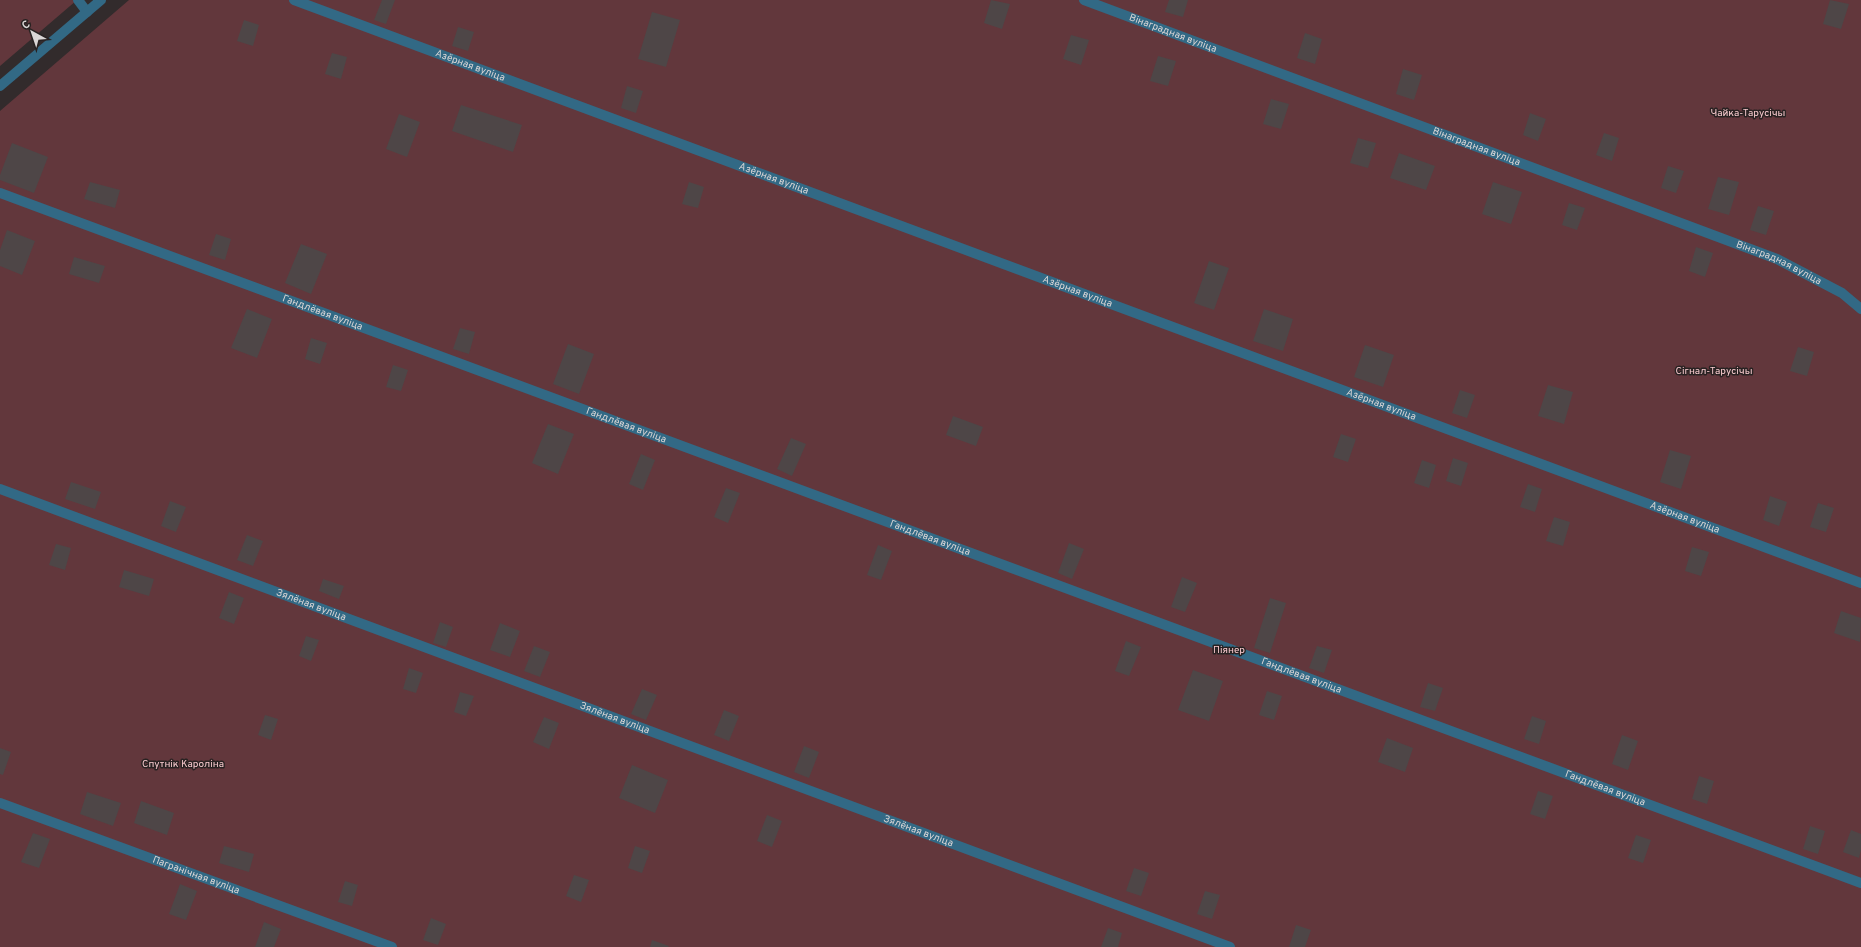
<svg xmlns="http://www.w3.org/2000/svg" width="1861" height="947" font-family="Overpass,sans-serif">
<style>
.green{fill:#62373c}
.building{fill:#4e4647}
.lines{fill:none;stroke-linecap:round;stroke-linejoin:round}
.minor{stroke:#326985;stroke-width:10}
.labels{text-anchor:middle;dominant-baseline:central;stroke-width:3;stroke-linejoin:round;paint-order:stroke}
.street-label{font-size:10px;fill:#dad6d6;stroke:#282222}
.park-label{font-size:10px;fill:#fbccd0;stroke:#282222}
</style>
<rect width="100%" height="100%" fill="#322b2c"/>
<!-- green -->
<path class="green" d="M 0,0 L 77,0 L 0,66 Z
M 129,0 L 1861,0 L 1861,947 L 0,947 L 0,111 Z"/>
<!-- building -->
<path class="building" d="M 382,0 L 395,0 L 386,24 L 374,20 Z
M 991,0 L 1010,4 L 1002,29 L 984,23 Z
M 1169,0 L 1188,0 L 1183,17 L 1165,12 Z
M 1830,0 L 1849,4 L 1841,29 L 1823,24 Z
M 652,12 L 680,20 L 666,67 L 638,59 Z
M 244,20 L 259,25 L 253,46 L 237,41 Z
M 458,27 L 474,32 L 468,51 L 452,46 Z
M 1305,33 L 1322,39 L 1315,64 L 1297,58 Z
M 1071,35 L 1089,40 L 1081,65 L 1063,59 Z
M 332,53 L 347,57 L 341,79 L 325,74 Z
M 1158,56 L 1176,61 L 1168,86 L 1150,81 Z
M 1403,69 L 1422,75 L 1414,100 L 1396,94 Z
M 627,86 L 643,91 L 636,113 L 621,108 Z
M 1271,99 L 1289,104 L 1281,129 L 1263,124 Z
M 461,105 L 522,125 L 513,152 L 452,131 Z
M 1530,113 L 1546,119 L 1538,141 L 1523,135 Z
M 399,114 L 420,122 L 407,157 L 386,149 Z
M 1604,133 L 1619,138 L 1612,161 L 1596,155 Z
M 1358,138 L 1376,143 L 1368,168 L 1350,163 Z
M 12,143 L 48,157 L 34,193 L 0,180 L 0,175 Z
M 1399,153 L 1435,166 L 1426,190 L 1390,178 Z
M 1668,166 L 1684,171 L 1676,193 L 1661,188 Z
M 1718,177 L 1739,182 L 1729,215 L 1708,209 Z
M 90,182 L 120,190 L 115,208 L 84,199 Z
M 689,182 L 704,187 L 698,208 L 682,204 Z
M 1493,182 L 1522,192 L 1511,224 L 1482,214 Z
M 1569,203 L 1585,208 L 1577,230 L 1562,225 Z
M 1758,206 L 1774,211 L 1766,235 L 1750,230 Z
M 7,230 L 35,241 L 22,275 L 0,266 L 0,250 Z
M 216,234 L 231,239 L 225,260 L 209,255 Z
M 301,244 L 327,254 L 311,294 L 285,283 Z
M 1696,247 L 1713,253 L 1705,277 L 1689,271 Z
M 74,257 L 105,266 L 99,283 L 69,274 Z
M 1209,261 L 1229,268 L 1214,310 L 1194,303 Z
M 247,309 L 272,319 L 257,358 L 231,348 Z
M 1264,309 L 1293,319 L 1283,351 L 1253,341 Z
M 460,328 L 475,332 L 469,354 L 453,349 Z
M 311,338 L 327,343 L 320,364 L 305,359 Z
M 568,344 L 594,354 L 579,394 L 553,384 Z
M 1365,345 L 1394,355 L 1383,387 L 1354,377 Z
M 1798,347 L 1814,352 L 1807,376 L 1790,371 Z
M 393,365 L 408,370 L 401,391 L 386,387 Z
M 1548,385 L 1573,392 L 1564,424 L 1538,416 Z
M 1460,390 L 1475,395 L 1467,418 L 1452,413 Z
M 953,416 L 983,427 L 976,446 L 946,435 Z
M 548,424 L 574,434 L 558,474 L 532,463 Z
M 1341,434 L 1356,439 L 1348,462 L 1333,457 Z
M 791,438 L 806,444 L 792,476 L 777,469 Z
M 1670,450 L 1691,456 L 1681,489 L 1660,482 Z
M 641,454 L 655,460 L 643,490 L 629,484 Z
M 1453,458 L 1468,463 L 1461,486 L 1446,481 Z
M 1422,460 L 1436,465 L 1429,488 L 1414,483 Z
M 71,482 L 101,492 L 95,509 L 65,499 Z
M 1528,484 L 1542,489 L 1535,512 L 1520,507 Z
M 726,488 L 740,493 L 728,523 L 714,517 Z
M 1770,496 L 1787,502 L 1779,526 L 1763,520 Z
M 170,501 L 186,507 L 176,532 L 161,526 Z
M 1818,503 L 1834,508 L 1826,532 L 1810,527 Z
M 1554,517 L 1570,522 L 1563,546 L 1546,541 Z
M 247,535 L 263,541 L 253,566 L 237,560 Z
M 1069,543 L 1084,549 L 1072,579 L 1058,573 Z
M 56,544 L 71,548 L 65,570 L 49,565 Z
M 878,545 L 892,551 L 881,580 L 867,575 Z
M 1692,547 L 1709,552 L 1701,576 L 1685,571 Z
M 124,570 L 154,579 L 149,596 L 119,587 Z
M 1182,577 L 1197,583 L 1185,612 L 1171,607 Z
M 323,579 L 344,586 L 339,599 L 319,591 Z
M 229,592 L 244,598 L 234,624 L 219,618 Z
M 1270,598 L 1286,603 L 1270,653 L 1254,648 Z
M 1841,611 L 1861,618 L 1860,642 L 1834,633 Z
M 440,622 L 453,627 L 446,647 L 433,643 Z
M 500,623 L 520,631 L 510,657 L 490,650 Z
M 306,636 L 319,640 L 311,661 L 299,656 Z
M 1126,641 L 1141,647 L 1129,676 L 1115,671 Z
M 534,646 L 550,652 L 540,677 L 524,671 Z
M 1317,646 L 1332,650 L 1324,673 L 1309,668 Z
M 409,668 L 423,673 L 416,693 L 403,689 Z
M 1193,670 L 1223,681 L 1209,721 L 1178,710 Z
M 1428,683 L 1443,688 L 1435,711 L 1420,707 Z
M 642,689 L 657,695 L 646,720 L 631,714 Z
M 1267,691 L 1282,696 L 1274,720 L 1259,715 Z
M 460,692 L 474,696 L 466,716 L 454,712 Z
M 724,710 L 739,716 L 729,741 L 714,735 Z
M 265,715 L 278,719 L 271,740 L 258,735 Z
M 1532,716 L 1546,721 L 1539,744 L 1524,739 Z
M 544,717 L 559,723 L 549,749 L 533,742 Z
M 1622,735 L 1638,741 L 1628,770 L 1612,764 Z
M 1387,738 L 1413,748 L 1405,772 L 1378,762 Z
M 804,746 L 819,752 L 809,778 L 794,772 Z
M 0,748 L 11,752 L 3,775 L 0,774 Z
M 632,765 L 668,780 L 655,813 L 619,798 Z
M 1699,776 L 1714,781 L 1707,804 L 1692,799 Z
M 1538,791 L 1553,796 L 1545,819 L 1530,814 Z
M 87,792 L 121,803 L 113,826 L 80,814 Z
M 141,801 L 174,813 L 167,835 L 134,823 Z
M 767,815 L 782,821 L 772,847 L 757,841 Z
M 1810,826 L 1825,831 L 1818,854 L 1803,849 Z
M 1851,830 L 1861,834 L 1861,850 L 1859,858 L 1843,852 Z
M 33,833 L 50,839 L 39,868 L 21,862 Z
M 1636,835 L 1651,840 L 1643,863 L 1628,858 Z
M 224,846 L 254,854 L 249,872 L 219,863 Z
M 635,846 L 650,851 L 642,873 L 628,868 Z
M 1134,868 L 1149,873 L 1141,896 L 1126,891 Z
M 574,875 L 589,880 L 581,902 L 566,896 Z
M 345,881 L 358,885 L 352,906 L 338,902 Z
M 180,884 L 197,891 L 186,920 L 169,914 Z
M 1205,891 L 1220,895 L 1212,919 L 1197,914 Z
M 431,918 L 446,924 L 438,945 L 423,940 Z
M 264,922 L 281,929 L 274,947 L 255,947 Z
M 1296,925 L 1311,930 L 1305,947 L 1289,947 Z
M 1108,928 L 1122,933 L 1118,947 L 1101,947 Z
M 652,940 L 669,946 L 668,947 L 650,947 Z"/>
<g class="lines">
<!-- minor -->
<g class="minor">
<path d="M 78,0 L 87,12"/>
<path id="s1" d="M 294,0 L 1861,583"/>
<path id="s2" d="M 1084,0 L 1777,259 L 1842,293 L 1861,309"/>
<path d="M 0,86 L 101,0"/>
<path id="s3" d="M 0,193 L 1861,883"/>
<path id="s4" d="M 0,489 L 1230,947"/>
<path id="s5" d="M 0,803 L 392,947"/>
</g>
</g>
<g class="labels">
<!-- street labels -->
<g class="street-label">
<text stroke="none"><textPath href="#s2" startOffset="95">Вінаградная вуліца</textPath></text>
<text stroke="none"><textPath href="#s1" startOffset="188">Азёрная вуліца</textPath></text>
<text stroke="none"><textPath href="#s2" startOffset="419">Вінаградная вуліца</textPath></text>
<text stroke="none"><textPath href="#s1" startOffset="512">Азёрная вуліца</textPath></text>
<text stroke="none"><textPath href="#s2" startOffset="743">Вінаградная вуліца</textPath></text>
<text stroke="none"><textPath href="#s1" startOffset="836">Азёрная вуліца</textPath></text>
<text stroke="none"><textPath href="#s3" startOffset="344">Гандлёвая вуліца</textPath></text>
<text stroke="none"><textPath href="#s1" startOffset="1160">Азёрная вуліца</textPath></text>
<text stroke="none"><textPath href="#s3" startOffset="668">Гандлёвая вуліца</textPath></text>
<text stroke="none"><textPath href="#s1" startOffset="1484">Азёрная вуліца</textPath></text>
<text stroke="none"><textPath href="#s3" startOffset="992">Гандлёвая вуліца</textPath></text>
<text stroke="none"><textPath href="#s4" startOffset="332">Зялёная вуліца</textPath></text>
<text stroke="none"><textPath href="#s3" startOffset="1388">Гандлёвая вуліца</textPath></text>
<text stroke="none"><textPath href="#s4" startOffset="656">Зялёная вуліца</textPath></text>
<text stroke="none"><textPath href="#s3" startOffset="1712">Гандлёвая вуліца</textPath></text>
<text stroke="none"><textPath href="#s4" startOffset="980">Зялёная вуліца</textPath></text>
<text stroke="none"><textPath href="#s5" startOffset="209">Пагранічная вуліца</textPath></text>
</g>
<!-- park labels -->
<g class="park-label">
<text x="1748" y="113">Чайка-Тарусічы</text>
<text x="1714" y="371">Сігнал-Тарусічы</text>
<text x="1229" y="650">Піянер</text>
<text x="183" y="764">Спутнік Кароліна</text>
</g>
</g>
<!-- north arrow -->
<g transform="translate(32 32) rotate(320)" stroke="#282222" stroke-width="3" paint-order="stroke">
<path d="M0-3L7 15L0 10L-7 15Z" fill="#dad6d6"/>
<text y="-6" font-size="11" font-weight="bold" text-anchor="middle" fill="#dad6d6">С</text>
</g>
</svg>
